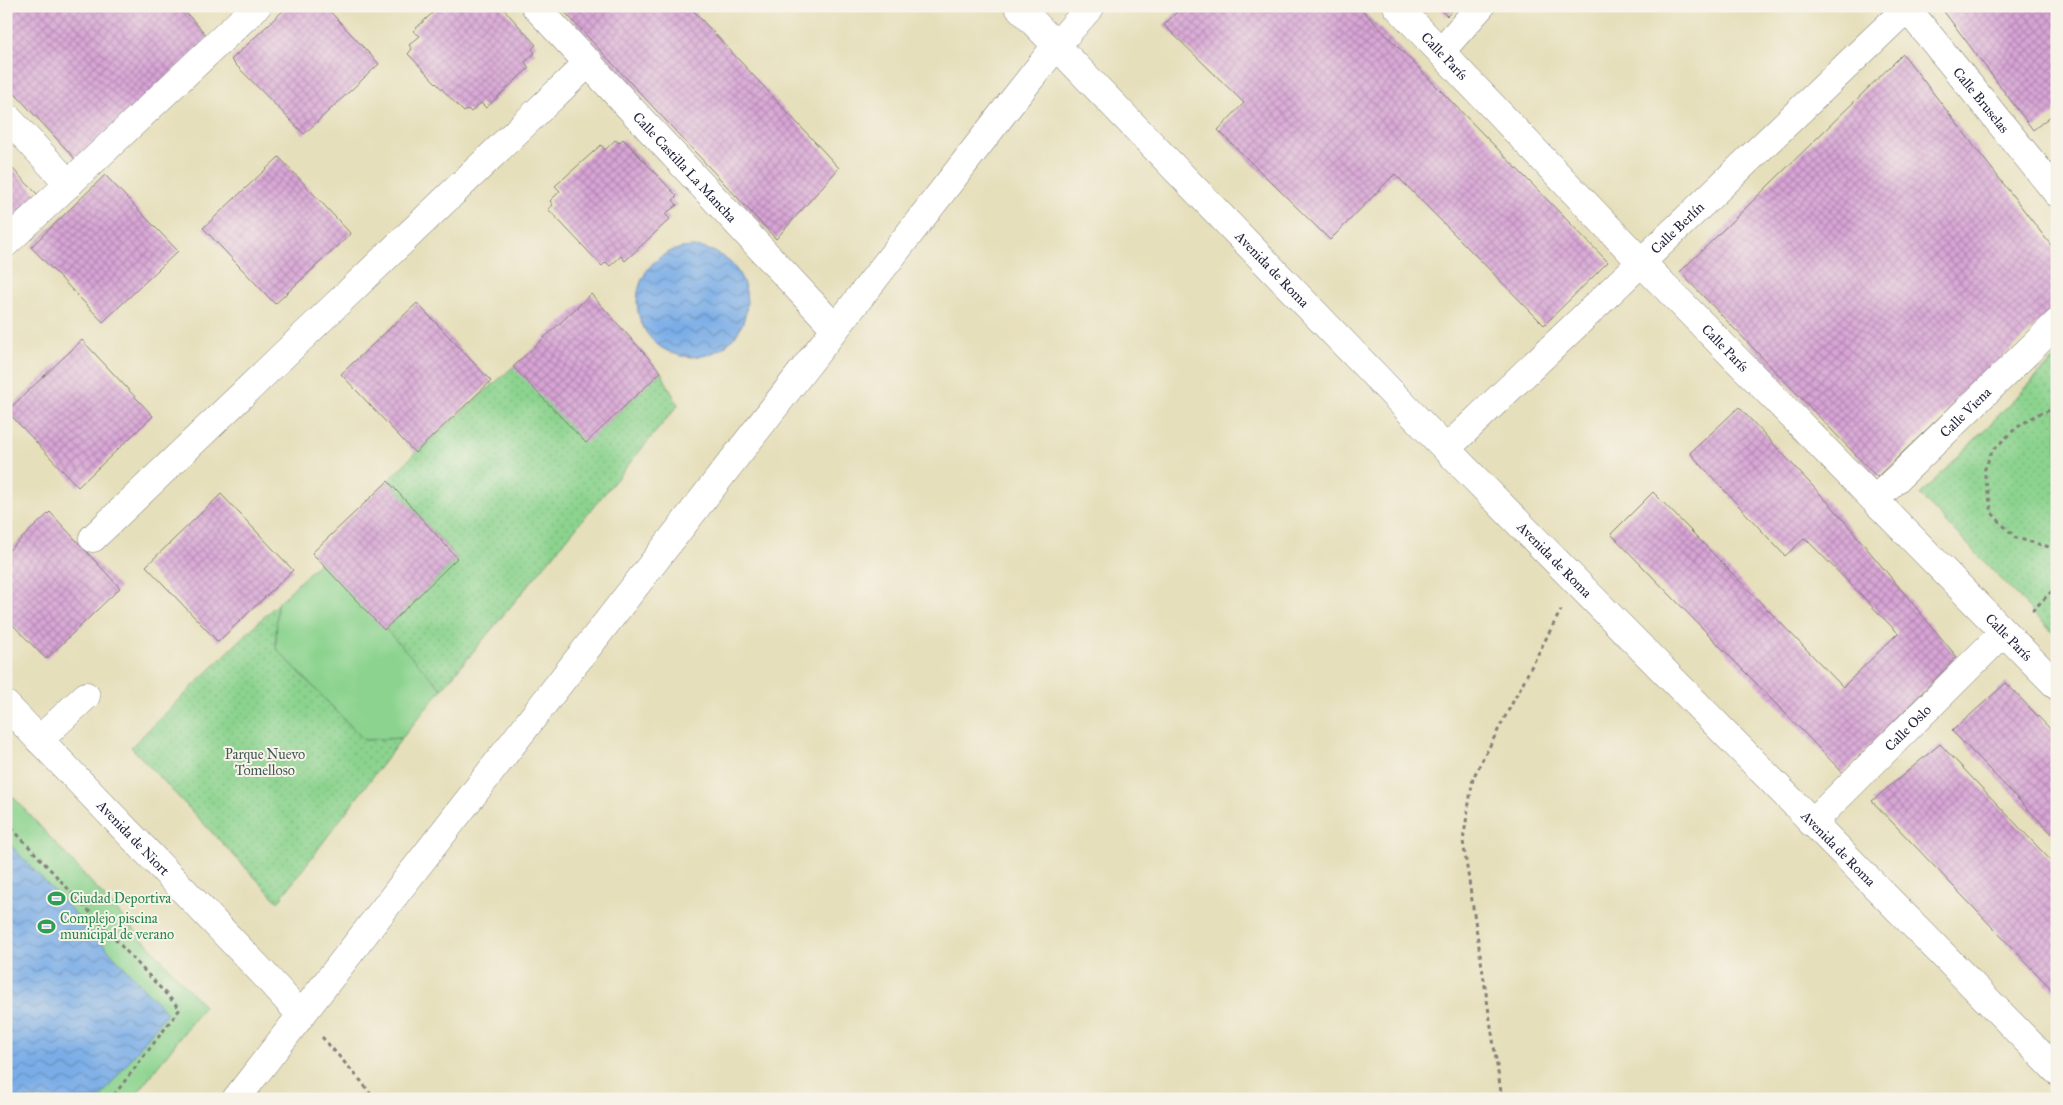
<svg xmlns="http://www.w3.org/2000/svg" width="2063" height="1105" font-family="'IM FELL Great Primer',serif">
<style>
.green{fill:url(#green-dots);stroke:#567a64}
.pitch{fill:#8bd38e;stroke:#567a64}
.water{fill:url(#water-waves);stroke:#4e6891}
.building{fill:url(#building-cross-hatch)}
.lines{fill:none;stroke-linecap:round;stroke-linejoin:round}
.minor-casing{stroke:#84807b;stroke-width:29}
.path{stroke:#84807b;stroke-width:3;stroke-dasharray:4 4;stroke-linecap:butt}
.minor{stroke:#fff;stroke-width:28}
.labels{text-anchor:middle;dominant-baseline:central;stroke-width:4;stroke-linejoin:round;paint-order:stroke}
.street-label{font-size:14px;fill:#22223b;stroke:#f7f3e8}
.park-label{font-size:14px;fill:#425754;stroke:#f7f3e8}
.leisure-label{font-size:14px;fill:#27864d;stroke:#f7f3e8;text-anchor:start}
</style>
<defs>
<pattern id="green-dots" width="8" height="8" patternUnits="userSpaceOnUse" patternTransform="scale(1.25)"><rect width="8" height="8" fill="#8bd38e"/><path d="M2 2h.1M6 6h.1" fill="none" stroke="#78b57b" stroke-width="1.8" stroke-linecap="round"/></pattern>
<pattern id="water-waves" width="16" height="10" patternUnits="userSpaceOnUse" patternTransform="scale(1.25)"><rect width="16" height="10" fill="#7aade7"/><path d="M0 5q4-4 8 0t8 0" fill="none" stroke="#648cbc"/></pattern>
<pattern id="building-cross-hatch" width="8" height="8" patternUnits="userSpaceOnUse" patternTransform="scale(1.25)"><rect width="8" height="8" fill="#d8a4d6"/><path d="M0 0l8 8M0 8l8-8" fill="none" stroke="#af85af"/></pattern>
</defs>
<rect width="100%" height="100%" fill="#f7f3e8"/>
<filter id="ink" filterUnits="userSpaceOnUse"><feTurbulence type="fractalNoise" baseFrequency=".02" numOctaves="2"/><feDisplacementMap in="SourceGraphic" scale="10" xChannelSelector="R" yChannelSelector="G"/><feConvolveMatrix kernelMatrix="1 2 1 2 8 2 1 2 1" color-interpolation-filters="sRGB"/></filter>
<filter id="wash" filterUnits="userSpaceOnUse"><feTurbulence type="fractalNoise" baseFrequency=".0096" numOctaves="4" result="noise"/><feDisplacementMap in="SourceGraphic" scale="20" xChannelSelector="R" yChannelSelector="G"/><feGaussianBlur stdDeviation="1.12" result="paint"/><feColorMatrix in="noise" values="0 0 0 0 0 0 0 0 0 0 0 0 0 0 0 0 0 1.4 0 .05"/><feComposite in="paint" operator="in"/></filter>
<g filter="url(#wash)">
<rect width="100%" height="100%" fill="#e6dfbb"/>
<!-- green -->
<path class="green" d="M 2057,356 L 2057,637 L 1920,495 Z
M 513,367 L 661,372 L 678,405 L 442,689 L 384,630 L 457,558 L 388,481 L 415,453 Z
M 277,604 L 276,648 L 364,740 L 402,738 L 278,902 L 131,747 Z"/>
<!-- pitch -->
<path class="pitch" d="M 321,561 L 442,689 L 402,738 L 364,740 L 276,648 L 277,604 Z
M 6,789 L 204,1006 L 133,1099 L 6,1099 Z"/>
<!-- water -->
<path class="water" d="M637 302a55 55 0 1 1 110 0a55 55 0 1 1-110 0Z
M 6,840 L 167,1013 L 99,1099 L 6,1099 Z"/>
<g id="blocks">
<!-- building -->
<path class="building" d="M 6,6 L 180,6 L 210,39 L 77,161 L 6,84 Z
M 288,6 L 325,6 L 379,64 L 304,134 L 231,60 Z
M 440,6 L 501,6 L 536,45 L 532,49 L 535,53 L 525,62 L 529,68 L 486,108 L 481,103 L 471,112 L 468,109 L 464,112 L 408,54 L 412,49 L 409,45 L 420,36 L 413,31 Z
M 559,6 L 689,6 L 839,168 L 776,239 Z
M 1183,6 L 1358,6 L 1608,262 L 1544,325 L 1395,174 L 1330,240 L 1218,130 L 1244,103 L 1164,25 Z
M 1438,6 L 1457,6 L 1447,16 Z
M 1945,6 L 2057,6 L 2057,111 L 2033,130 L 1942,9 Z
M 1903,54 L 2057,253 L 2057,305 L 1877,477 L 1680,272 Z
M 623,139 L 677,196 L 673,200 L 677,205 L 665,214 L 670,219 L 625,261 L 621,256 L 610,266 L 606,262 L 602,266 L 548,209 L 553,205 L 550,201 L 560,191 L 555,186 L 601,145 L 605,150 L 615,140 L 619,143 Z
M 279,157 L 351,234 L 275,304 L 203,228 Z
M 6,162 L 39,196 L 6,226 Z
M 105,175 L 178,251 L 103,322 L 31,247 Z
M 591,294 L 661,372 L 586,443 L 513,367 Z
M 417,303 L 491,381 L 415,453 L 341,374 Z
M 82,340 L 153,416 L 78,487 L 7,411 Z
M 1739,407 L 1835,510 L 1957,657 L 1843,773 L 1611,534 L 1653,492 L 1843,687 L 1898,633 L 1805,538 L 1785,556 L 1690,453 Z
M 388,481 L 457,558 L 384,630 L 312,553 Z
M 221,494 L 293,570 L 218,642 L 146,566 Z
M 50,512 L 120,588 L 46,659 L 6,618 L 6,553 Z
M 2006,683 L 2057,736 L 2057,839 L 1952,731 Z
M 1940,744 L 2057,867 L 2057,995 L 1872,801 Z"/>
</g>
</g>
<g filter="url(#ink)">
<use href="#blocks" fill-opacity="0" stroke="#84807b" stroke-width="1"/>
<g class="lines">
<defs>
<g id="minor">
<path id="s1" d="M 535,6 L 835,328"/>
<path id="s2" d="M 1018,6 L 1446,449 L 2057,1071"/>
<path id="s3" d="M 1397,6 L 1642,263 L 2057,686"/>
<path id="s4" d="M 1905,6 L 2057,193"/>
<path d="M 1441,51 L 1481,6"/>
<path d="M 6,116 L 69,184"/>
<path d="M 6,243 L 257,6"/>
<path id="s5" d="M 1446,449 L 1909,6"/>
<path id="s6" d="M 1875,500 L 2057,323"/>
<path d="M 93,538 L 589,62"/>
<path id="s7" d="M 6,705 L 262,972 L 301,1015"/>
<path d="M 39,740 L 86,696"/>
<path id="s8" d="M 1812,823 L 2004,632"/>
<path d="M 236,1099 L 1011,103 L 1056,46 L 1091,6"/>
</g>
</defs>
<!-- minor casing -->
<use href="#minor" class="minor-casing"/>
<!-- path -->
<path class="path" d="M 2057,408 L 2038,414 L 2016,428 L 1992,451 L 1984,471 L 1992,513 L 2002,524 L 2016,538 L 2057,549
M 2032,611 L 2057,586
M 6,822 L 180,1009 L 111,1099
M 322,1037 L 361,1081 L 374,1099
M 1502,1099 L 1463,841 L 1473,778 L 1561,610"/>
<!-- minor -->
<use href="#minor" class="minor"/>
</g>
</g>
<!-- icons -->
<defs>
<symbol id="stadium-bare" viewBox="-9 -9 18 18"><path d="M0-5a6.5 5 0 1 0 0 10a6.5 5 0 1 0 0-10ZM-3.5-1.8h7v3.6h-7Z" fill="#2e9e5b" stroke="#f7f3e8" stroke-width="2.5" paint-order="stroke"/></symbol>
</defs>
<g fill-rule="evenodd">
<use href="#stadium-bare" x="44" y="886" width="25" height="25"/>
<use href="#stadium-bare" x="34" y="914" width="25" height="25"/>
</g>
<g class="labels">
<!-- street labels -->
<g class="street-label">
<text stroke="none"><textPath href="#s3" startOffset="69">Calle París</textPath></text>
<text stroke="none"><textPath href="#s4" startOffset="121">Calle Bruselas</textPath></text>
<text stroke="none"><textPath href="#s1" startOffset="220">Calle Castilla La Mancha</textPath></text>
<text stroke="none"><textPath href="#s5" startOffset="320">Calle Berlín</textPath></text>
<text stroke="none"><textPath href="#s2" startOffset="366">Avenida de Roma</textPath></text>
<text stroke="none"><textPath href="#s3" startOffset="474">Calle París</textPath></text>
<text stroke="none"><textPath href="#s6" startOffset="126">Calle Viena</textPath></text>
<text stroke="none"><textPath href="#s2" startOffset="771">Avenida de Roma</textPath></text>
<text stroke="none"><textPath href="#s3" startOffset="879">Calle París</textPath></text>
<text stroke="none"><textPath href="#s8" startOffset="135">Calle Oslo</textPath></text>
<text stroke="none"><textPath href="#s7" startOffset="184">Avenida de Niort</textPath></text>
<text stroke="none"><textPath href="#s2" startOffset="1176">Avenida de Roma</textPath></text>
</g>
<!-- park labels -->
<g class="park-label">
<text x="265" y="754">Parque Nuevo<tspan x="265" dy="16">Tomelloso</tspan></text>
</g>
<!-- leisure labels -->
<g class="leisure-label">
<text x="70" y="898">Ciudad Deportiva</text>
<text x="60" y="918">Complejo piscina<tspan x="60" dy="16">municipal de verano</tspan></text>
</g>
</g>
<!-- margin -->
<rect width="2063" height="1105" fill="none" stroke="#f7f3e8" stroke-width="25"/>
</svg>
